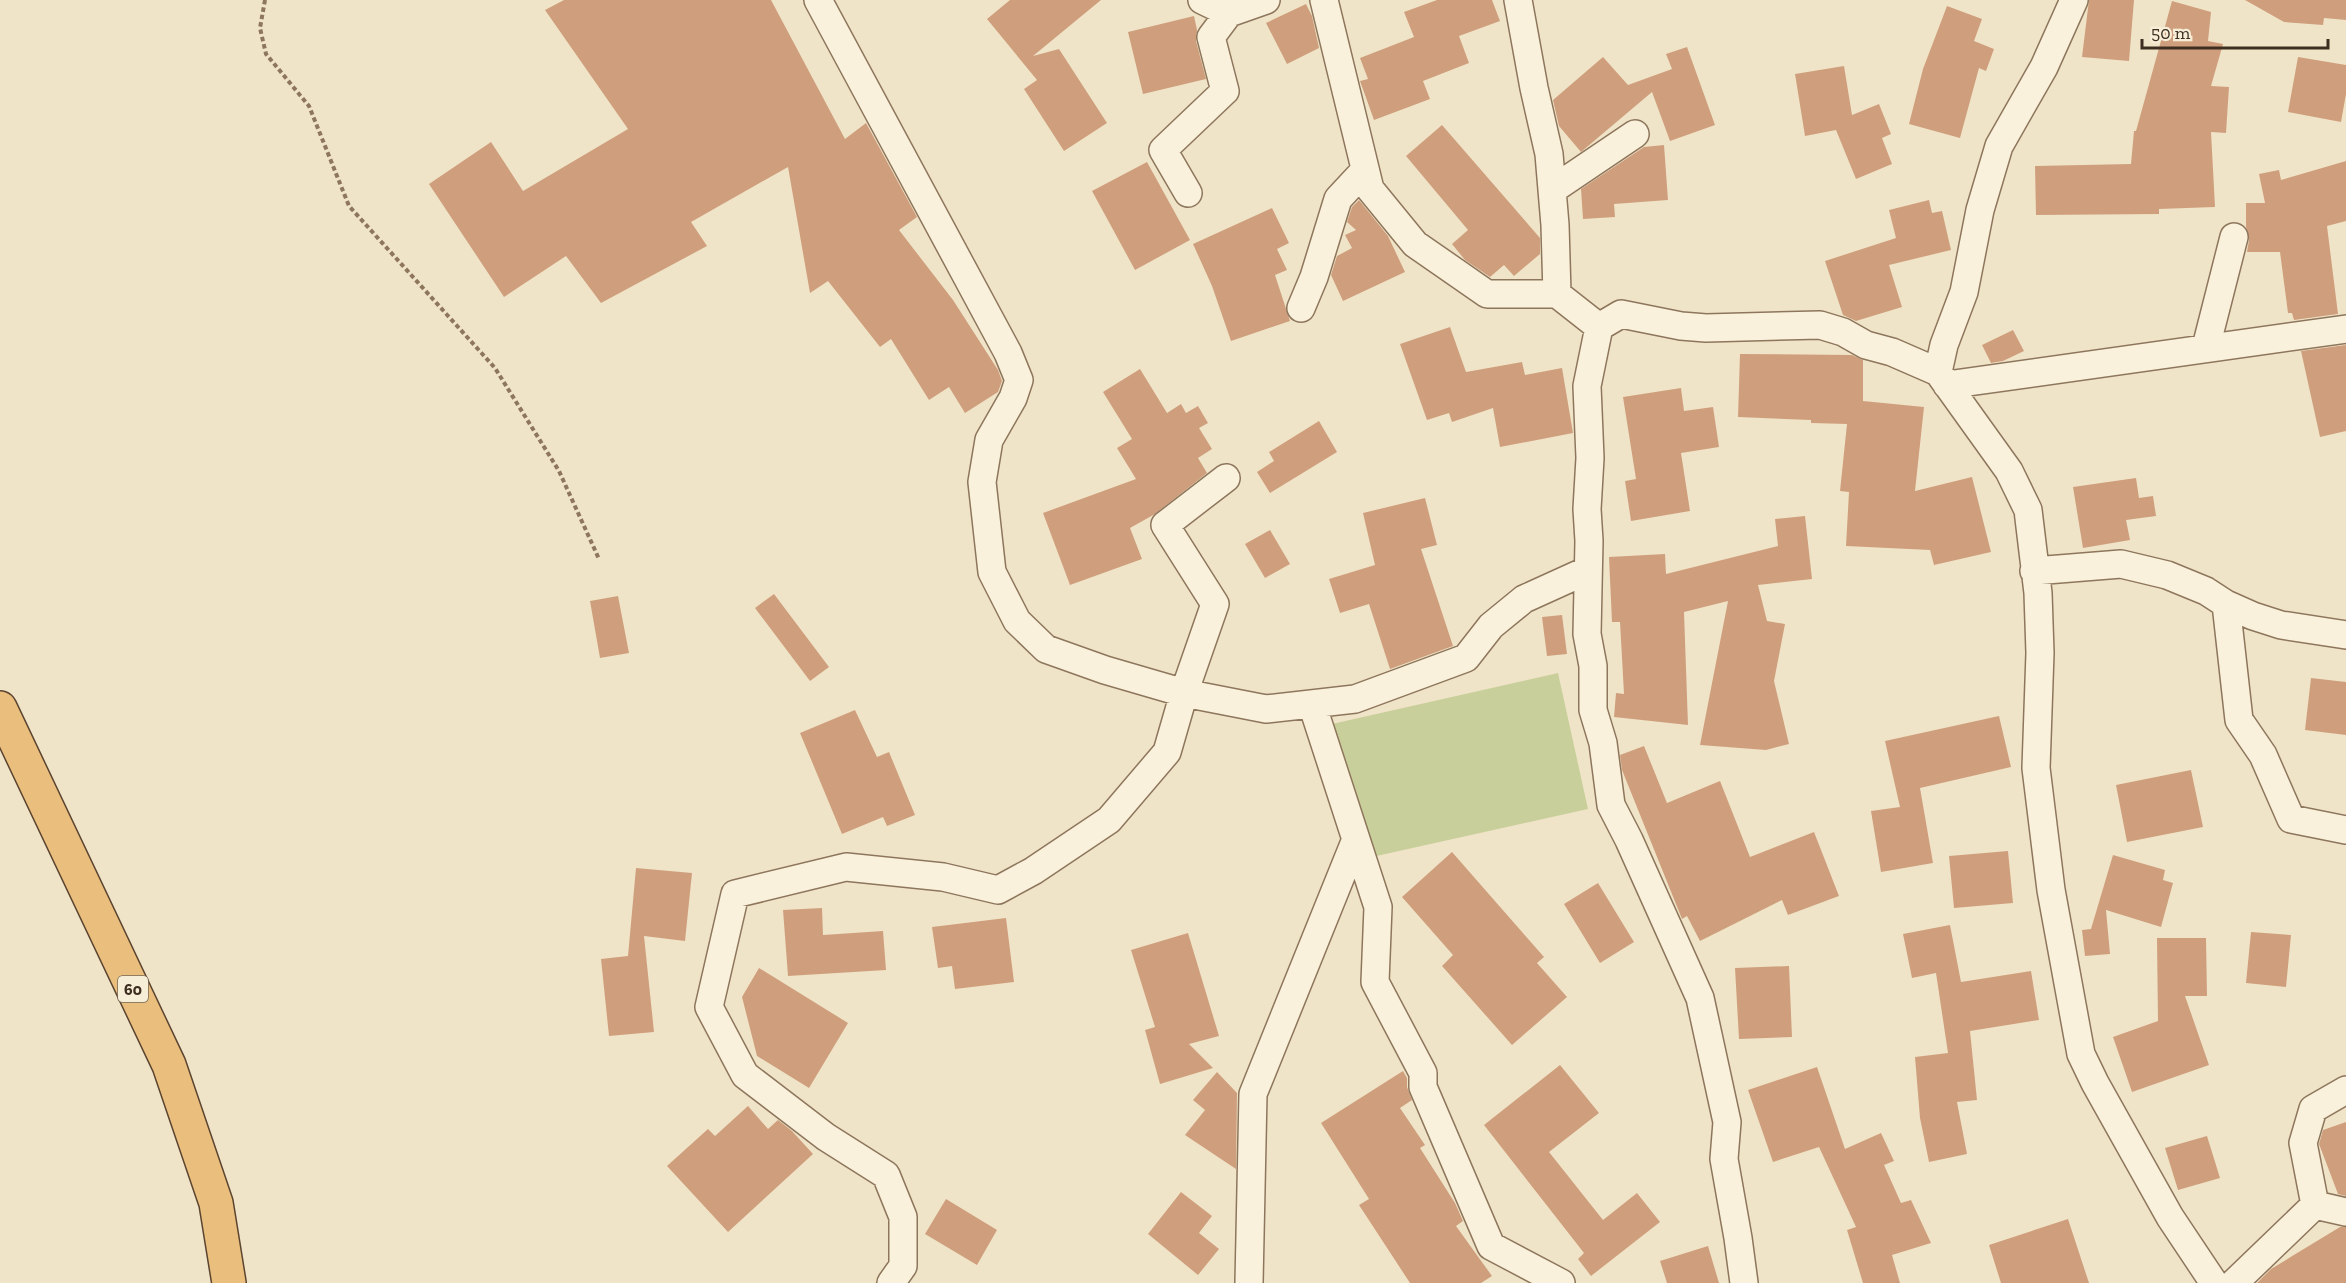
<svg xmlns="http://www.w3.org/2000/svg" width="2346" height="1283" font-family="'Zilla Slab',serif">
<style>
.grass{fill:#c9cf9b}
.building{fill:#cf9f7d}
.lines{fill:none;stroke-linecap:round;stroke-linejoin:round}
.minor-casing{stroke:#8d765c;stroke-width:30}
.trunk-casing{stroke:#5b4430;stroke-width:36}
.path{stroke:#8d765c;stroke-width:4;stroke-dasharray:4.5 3;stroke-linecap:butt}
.minor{stroke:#faf1dc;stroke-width:27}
.trunk{stroke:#eabe7c;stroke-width:33}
.labels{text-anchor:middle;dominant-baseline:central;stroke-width:6;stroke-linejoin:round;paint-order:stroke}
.shield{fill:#f7eed8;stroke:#756857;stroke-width:1.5}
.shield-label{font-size:16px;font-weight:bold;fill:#3d2e20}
</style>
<rect width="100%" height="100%" fill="#f0e4c8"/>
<!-- grass -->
<path class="grass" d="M 1558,673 L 1588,809 L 1363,859 L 1332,724 Z"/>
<!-- building -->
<path class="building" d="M 564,0 L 771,0 L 845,139 L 866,123 L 917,217 L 899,230 L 953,300 L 998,370 L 1002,381 L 998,392 L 965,413 L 949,387 L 929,400 L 891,339 L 880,347 L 828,281 L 810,293 L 788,167 L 691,222 L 707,246 L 601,303 L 566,256 L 504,297 L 429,184 L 491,142 L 523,191 L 628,129 L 545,10 Z
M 1010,0 L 1101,0 L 1033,56 L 1059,49 L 1107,123 L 1064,151 L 1024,89 L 1037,80 L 987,19 Z
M 1437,0 L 1492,0 L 1500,21 L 1459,36 L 1469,63 L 1423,81 L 1430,99 L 1374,120 L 1360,81 L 1368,79 L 1360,58 L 1414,37 L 1404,12 Z
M 2089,0 L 2134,0 L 2129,61 L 2082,57 Z
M 2245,0 L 2346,0 L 2346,20 L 2324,18 L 2323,25 L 2284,22 Z
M 2172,1 L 2211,12 L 2208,41 L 2223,44 L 2211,86 L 2229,87 L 2226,133 L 2211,132 L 2215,207 L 2159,209 L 2159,214 L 2036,215 L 2035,166 L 2131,164 L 2134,131 L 2136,131 Z
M 1306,4 L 1312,16 L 1319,48 L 1287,64 L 1266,23 Z
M 1947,6 L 1982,19 L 1974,41 L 1994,49 L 1986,71 L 1979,68 L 1960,138 L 1909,124 L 1923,69 Z
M 1194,16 L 1197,30 L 1196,41 L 1206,79 L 1143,94 L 1128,32 Z
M 1687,47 L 1715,125 L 1670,141 L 1652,92 L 1581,152 L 1559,126 L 1553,100 L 1603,57 L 1628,85 L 1672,69 L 1666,54 Z
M 2298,57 L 2346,65 L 2346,94 L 2341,122 L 2288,112 Z
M 1844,66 L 1852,115 L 1879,104 L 1891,134 L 1882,138 L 1892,164 L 1856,179 L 1836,130 L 1805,136 L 1795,74 Z
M 1442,125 L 1540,238 L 1540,254 L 1514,276 L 1504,265 L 1490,277 L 1465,260 L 1452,244 L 1468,230 L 1406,156 Z
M 1664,145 L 1668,200 L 1614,204 L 1615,217 L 1583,219 L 1581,189 L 1644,147 Z
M 2346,161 L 2346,221 L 2327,226 L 2338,314 L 2294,320 L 2292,313 L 2288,313 L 2280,252 L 2247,252 L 2249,240 L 2246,227 L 2246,203 L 2265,203 L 2259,174 L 2279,170 L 2281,180 Z
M 1147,162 L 1190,240 L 1135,270 L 1092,191 Z
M 1359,200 L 1388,236 L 1405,272 L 1343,301 L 1331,275 L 1337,256 L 1352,248 L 1345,235 L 1356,230 L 1347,222 L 1352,207 Z
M 1929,200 L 1932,213 L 1942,211 L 1951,250 L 1889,265 L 1902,307 L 1856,321 L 1843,315 L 1825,261 L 1896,238 L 1889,210 Z
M 1272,208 L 1289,243 L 1277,249 L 1287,270 L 1275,275 L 1290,321 L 1231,341 L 1212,286 L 1193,244 Z
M 1450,327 L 1466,372 L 1522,362 L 1525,375 L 1562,368 L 1573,433 L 1500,447 L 1493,408 L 1452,422 L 1449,413 L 1427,420 L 1400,344 Z
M 2013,330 L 2024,351 L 2003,361 L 1991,363 L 1982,345 Z
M 2346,345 L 2346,431 L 2320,437 L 2301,351 Z
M 1740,354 L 1852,355 L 1863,360 L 1863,401 L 1924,407 L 1915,491 L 1972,477 L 1991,552 L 1934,565 L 1930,550 L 1846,546 L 1849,492 L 1840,491 L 1847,424 L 1811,423 L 1811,420 L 1738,417 Z
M 1140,369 L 1167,413 L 1181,404 L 1186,413 L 1198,406 L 1208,423 L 1199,428 L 1212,449 L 1198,458 L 1207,473 L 1155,514 L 1130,528 L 1142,559 L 1070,585 L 1043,513 L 1136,479 L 1117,448 L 1132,439 L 1103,392 Z
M 1681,388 L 1684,411 L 1713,407 L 1719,447 L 1681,453 L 1690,511 L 1631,521 L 1625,481 L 1636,479 L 1623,397 Z
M 1319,421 L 1337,452 L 1270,493 L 1257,472 L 1274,461 L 1269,452 Z
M 2136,478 L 2139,498 L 2153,496 L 2156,516 L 2126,520 L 2130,540 L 2083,548 L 2073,487 Z
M 1425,498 L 1437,545 L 1421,549 L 1453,646 L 1390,669 L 1369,604 L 1340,613 L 1329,579 L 1375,565 L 1363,513 Z
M 1805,516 L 1812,579 L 1758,585 L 1767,621 L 1785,624 L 1774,681 L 1789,744 L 1766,750 L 1700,745 L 1728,601 L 1684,612 L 1688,725 L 1614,717 L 1616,693 L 1624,694 L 1620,622 L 1612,622 L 1609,557 L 1665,554 L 1666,574 L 1778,546 L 1775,519 Z
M 1270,530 L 1290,564 L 1265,578 L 1245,544 Z
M 774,594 L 829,667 L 810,681 L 755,608 Z
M 618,596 L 629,653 L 600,658 L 590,601 Z
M 1562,615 L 1567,654 L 1547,656 L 1542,617 Z
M 2311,678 L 2346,682 L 2346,735 L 2305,730 Z
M 855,710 L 877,757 L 889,752 L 915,815 L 887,826 L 883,817 L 842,834 L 800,733 Z
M 1999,716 L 2011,767 L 1920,788 L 1933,863 L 1881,872 L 1871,811 L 1900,807 L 1885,741 Z
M 1644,746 L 1667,803 L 1720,781 L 1750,857 L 1814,832 L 1839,896 L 1788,915 L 1782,900 L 1700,941 L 1687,916 L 1682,919 L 1622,770 L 1620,755 Z
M 2191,770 L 2203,827 L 2127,842 L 2116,785 Z
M 2008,851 L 2013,903 L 1954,908 L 1949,856 Z
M 1452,852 L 1544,957 L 1537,963 L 1567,997 L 1512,1045 L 1442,966 L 1453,955 L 1402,897 Z
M 2113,855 L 2165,870 L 2163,880 L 2173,883 L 2161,927 L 2106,910 L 2110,954 L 2085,956 L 2082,930 L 2091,929 Z
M 636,868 L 692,873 L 685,941 L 644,936 L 654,1032 L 609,1036 L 601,959 L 628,956 Z
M 1598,883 L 1634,942 L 1600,963 L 1564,904 Z
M 822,908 L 823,935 L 883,931 L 886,970 L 788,976 L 783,910 Z
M 1006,918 L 1014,982 L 955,989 L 952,966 L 938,968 L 932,927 Z
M 1950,925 L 1961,982 L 2031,971 L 2039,1020 L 1970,1031 L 1977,1100 L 1957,1102 L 1967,1154 L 1929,1162 L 1920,1118 L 1915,1057 L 1948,1053 L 1936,973 L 1912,978 L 1903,934 Z
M 2251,932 L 2291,935 L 2286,987 L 2246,983 Z
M 1188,933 L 1219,1036 L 1189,1044 L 1213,1068 L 1160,1084 L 1145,1030 L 1155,1027 L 1131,950 Z
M 2157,938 L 2206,938 L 2207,996 L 2185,996 L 2209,1065 L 2132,1092 L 2113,1037 L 2158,1021 Z
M 1789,966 L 1792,1037 L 1739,1039 L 1735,968 Z
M 759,968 L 848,1023 L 809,1088 L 757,1056 L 742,997 Z
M 1560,1065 L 1599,1113 L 1549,1152 L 1603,1220 L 1637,1193 L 1660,1222 L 1591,1276 L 1578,1259 L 1584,1253 L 1484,1125 Z
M 1817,1067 L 1845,1149 L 1881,1133 L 1894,1161 L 1884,1165 L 1901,1203 L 1911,1200 L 1931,1243 L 1892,1255 L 1900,1283 L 1863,1283 L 1847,1230 L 1856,1227 L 1819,1147 L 1773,1162 L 1748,1090 Z
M 1403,1071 L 1407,1078 L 1407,1087 L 1412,1100 L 1400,1108 L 1425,1145 L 1420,1148 L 1455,1203 L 1463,1221 L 1456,1226 L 1492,1276 L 1481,1283 L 1410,1283 L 1359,1205 L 1369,1199 L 1321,1123 Z
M 1217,1072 L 1237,1093 L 1236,1169 L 1185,1135 L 1205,1110 L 1193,1100 Z
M 748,1106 L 768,1129 L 778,1120 L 792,1131 L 813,1154 L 728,1232 L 667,1166 L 708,1129 L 715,1136 Z
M 2346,1122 L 2346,1196 L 2338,1194 L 2319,1144 L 2323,1130 Z
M 2207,1136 L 2220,1178 L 2178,1190 L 2165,1148 Z
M 1181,1192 L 1212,1216 L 1199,1233 L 1219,1249 L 1198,1275 L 1148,1234 Z
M 946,1199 L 997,1230 L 977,1265 L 925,1234 Z
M 2068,1219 L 2089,1283 L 2001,1283 L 1989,1245 Z
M 2340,1227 L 2346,1227 L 2346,1283 L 2257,1283 L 2271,1269 Z
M 1708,1246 L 1719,1283 L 1667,1283 L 1660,1261 Z"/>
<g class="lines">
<defs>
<path id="minor" d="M 818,0 L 1008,353 L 1019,380 L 1013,398 L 989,440 L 982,482 L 992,572 L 1017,621 L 1046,649 L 1105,670 L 1184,693 L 1266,709 L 1355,699 L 1466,658 L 1491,626 L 1524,599 L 1588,570
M 1202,0 L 1229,13 L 1266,0
M 1324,0 L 1370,189 L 1415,244 L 1487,294 L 1557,294 L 1599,327
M 1518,0 L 1534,88 L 1549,154 L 1555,225 L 1557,294
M 1552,190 L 1635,134
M 1188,193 L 1163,150 L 1225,91 L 1211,37 L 1229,13
M 1301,308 L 1314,277 L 1338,199 L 1365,170
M 2206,347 L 2234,237
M 1938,372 L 1944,345 L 1964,292 L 1980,210 L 1999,146 L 2044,67 L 2074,0
M 1947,385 L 2346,329
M 2034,571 L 2121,564 L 2167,575 L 2206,591 L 2226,604 L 2253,616 L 2281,625 L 2346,635
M 2226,604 L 2239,720 L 2263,755 L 2291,819 L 2346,830
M 1312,704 L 1378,907 L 1375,982 L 1423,1073 L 1423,1087 L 1491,1246 L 1561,1283
M 2315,1205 L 2346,1212
M 891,1283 L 903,1266 L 903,1217 L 886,1175 L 826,1137 L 745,1075 L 709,1007 L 735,894 L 846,867 L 943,877 L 998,890 L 1033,871 L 1109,820 L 1167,752 L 1184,693 L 1215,604 L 1165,525 L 1226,478
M 1249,1283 L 1253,1094 L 1356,839
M 1744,1283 L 1738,1238 L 1724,1159 L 1727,1122 L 1700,998 L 1629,840 L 1611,805 L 1603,743 L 1593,710 L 1593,666 L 1587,634 L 1589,541 L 1587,509 L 1590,458 L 1587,386 L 1599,327 L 1621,314 L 1681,326 L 1706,328 L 1820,325 L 1843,332 L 1866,345 L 1892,352 L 1938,372 L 2009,471 L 2028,510 L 2038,593 L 2040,653 L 2036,768 L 2051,890 L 2081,1054 L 2095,1083 L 2170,1217 L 2214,1283
M 2234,1283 L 2315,1205 L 2303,1143 L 2313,1109 L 2346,1090"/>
<path id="trunk" d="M 0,708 L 169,1065 L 216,1203 L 229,1283"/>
</defs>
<!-- minor casing -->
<use href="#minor" class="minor-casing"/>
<!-- trunk casing -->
<use href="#trunk" class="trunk-casing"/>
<!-- path -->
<path class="path" d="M 265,0 L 260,28 L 266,54 L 309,106 L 349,206 L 495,368 L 559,471 L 599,559"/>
<!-- minor -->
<use href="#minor" class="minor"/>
<!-- trunk -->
<use href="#trunk" class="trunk"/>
</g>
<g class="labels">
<!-- shield labels -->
<rect class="shield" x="118" y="976" width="30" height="26" rx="4.5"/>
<g class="shield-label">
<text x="133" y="989">60</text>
</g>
</g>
<!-- scale -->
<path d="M2142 39v9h186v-9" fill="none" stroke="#3d2e20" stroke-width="3"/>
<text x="2151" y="39" font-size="18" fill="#3d2e20" stroke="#f7eed8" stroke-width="4.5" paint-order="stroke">50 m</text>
</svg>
